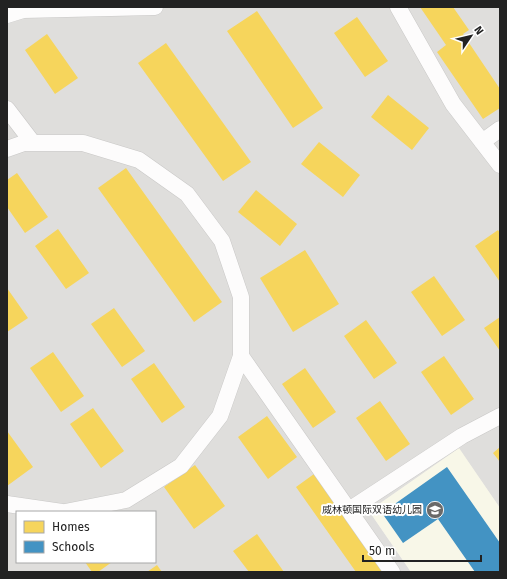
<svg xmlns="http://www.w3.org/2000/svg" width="507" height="579" font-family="'Fira Sans','Noto Sans SC',sans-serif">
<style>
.residential{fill:#dfdedc;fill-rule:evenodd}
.education{fill:#f8f7e8}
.homes{fill:#f6d55c}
.schools{fill:#4393c3}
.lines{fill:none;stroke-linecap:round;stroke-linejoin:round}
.minor-casing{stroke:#c9c8c7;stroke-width:17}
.minor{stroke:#fdfcfc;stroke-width:16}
.labels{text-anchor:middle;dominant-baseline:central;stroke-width:4;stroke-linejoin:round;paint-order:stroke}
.poi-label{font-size:10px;fill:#222;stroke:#fff;text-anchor:end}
</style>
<rect width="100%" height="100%" fill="#f0eeeb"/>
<!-- residential -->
<path class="residential" d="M 7,7 L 500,7 L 500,508 L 459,449 L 369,511 L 411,572 L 7,572 ZM 17,512 L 155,512 L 155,562 L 17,562 Z"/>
<!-- education -->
<path class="education" d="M 459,448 L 500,508 L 500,572 L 411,572 L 369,511 Z"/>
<!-- homes -->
<path class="homes" d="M 420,7 L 453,7 L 469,30 L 463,34 L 500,89 L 500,108 L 483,119 L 437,52 L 446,45 Z
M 257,11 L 323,108 L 293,128 L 227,31 Z
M 357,17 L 388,61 L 365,77 L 334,33 Z
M 47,34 L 78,78 L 55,94 L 25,50 Z
M 166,43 L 251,162 L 223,181 L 138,63 Z
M 388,95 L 429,128 L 412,150 L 371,117 Z
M 319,142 L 360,175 L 343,197 L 301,164 Z
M 126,168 L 222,302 L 194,322 L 98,188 Z
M 17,173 L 48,217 L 25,233 L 7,207 L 7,180 Z
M 256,190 L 297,224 L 280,246 L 238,212 Z
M 58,229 L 89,273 L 66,289 L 35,246 Z
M 498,230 L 500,233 L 500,282 L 475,246 Z
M 305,250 L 339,304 L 293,332 L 260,278 Z
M 434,276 L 465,320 L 442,336 L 411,292 Z
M 7,288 L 28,318 L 7,332 Z
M 114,308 L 145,351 L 122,367 L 91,324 Z
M 500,317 L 500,351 L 484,328 Z
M 366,320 L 397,363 L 374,379 L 344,336 Z
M 53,352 L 84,396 L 61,412 L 30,368 Z
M 444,356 L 474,399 L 451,415 L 421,372 Z
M 154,363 L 185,407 L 162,423 L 131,379 Z
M 305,368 L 336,412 L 313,428 L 282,384 Z
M 380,401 L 410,444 L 386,461 L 356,418 Z
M 93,408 L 124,451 L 101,468 L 70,424 Z
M 267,416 L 297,457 L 268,479 L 238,437 Z
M 7,431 L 33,467 L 7,486 Z
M 500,447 L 500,462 L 493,453 Z
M 195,465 L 225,506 L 194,529 L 164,487 Z
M 314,474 L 383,572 L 356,572 L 296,487 Z
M 257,534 L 284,572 L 249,572 L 233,551 Z
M 85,562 L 112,562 L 98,572 L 92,572 Z
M 157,565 L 162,572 L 147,572 Z"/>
<!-- schools -->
<path class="schools" d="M 447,467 L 500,543 L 500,572 L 475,572 L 438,519 L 403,543 L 382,513 Z"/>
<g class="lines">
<defs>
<path id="minor" d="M 398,7 L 453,104 L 500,165
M 7,15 L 23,10 L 155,7
M 7,109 L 33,143
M 482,142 L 500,129
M 7,149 L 24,143 L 83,143 L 139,160 L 187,194 L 222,241 L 241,297 L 241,356 L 220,416 L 181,466 L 126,500 L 65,512
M 241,356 L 392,572
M 7,504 L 62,512
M 349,510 L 462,436 L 500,416"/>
</defs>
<!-- minor casing -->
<use href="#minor" class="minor-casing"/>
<!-- minor -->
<use href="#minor" class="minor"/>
</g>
<!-- icons -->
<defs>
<symbol id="school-disc" viewBox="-11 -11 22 22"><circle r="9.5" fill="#6a6968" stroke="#fff"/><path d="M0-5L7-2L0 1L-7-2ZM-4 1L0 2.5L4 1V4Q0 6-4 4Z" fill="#fff"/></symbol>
</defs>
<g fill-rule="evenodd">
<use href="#school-disc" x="425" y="500" width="20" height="20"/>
</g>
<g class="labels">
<!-- poi labels -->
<g class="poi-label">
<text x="422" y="510">威林顿国际双语幼儿园</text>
</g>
</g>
<!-- border -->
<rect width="507" height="579" fill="none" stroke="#222222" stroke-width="16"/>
<!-- legend -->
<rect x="16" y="511" width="140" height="52" fill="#ffffff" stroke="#a7a7a7"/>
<rect x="24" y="521" width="20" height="12" fill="#f6d55c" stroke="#a7a7a7"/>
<text x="52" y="531" font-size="12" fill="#222222">Homes</text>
<rect x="24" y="541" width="20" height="12" fill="#4393c3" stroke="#a7a7a7"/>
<text x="52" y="551" font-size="12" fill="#222222">Schools</text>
<!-- north arrow -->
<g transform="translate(471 36) rotate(55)" stroke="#ffffff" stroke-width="3" paint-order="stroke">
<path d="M0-3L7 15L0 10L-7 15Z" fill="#222222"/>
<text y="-6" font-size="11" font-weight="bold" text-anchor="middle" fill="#222222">N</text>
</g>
<!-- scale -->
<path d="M363 555v6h118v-6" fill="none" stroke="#222222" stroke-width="2"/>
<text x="369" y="555" font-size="12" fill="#222222" stroke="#ffffff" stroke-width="3" paint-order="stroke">50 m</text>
</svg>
